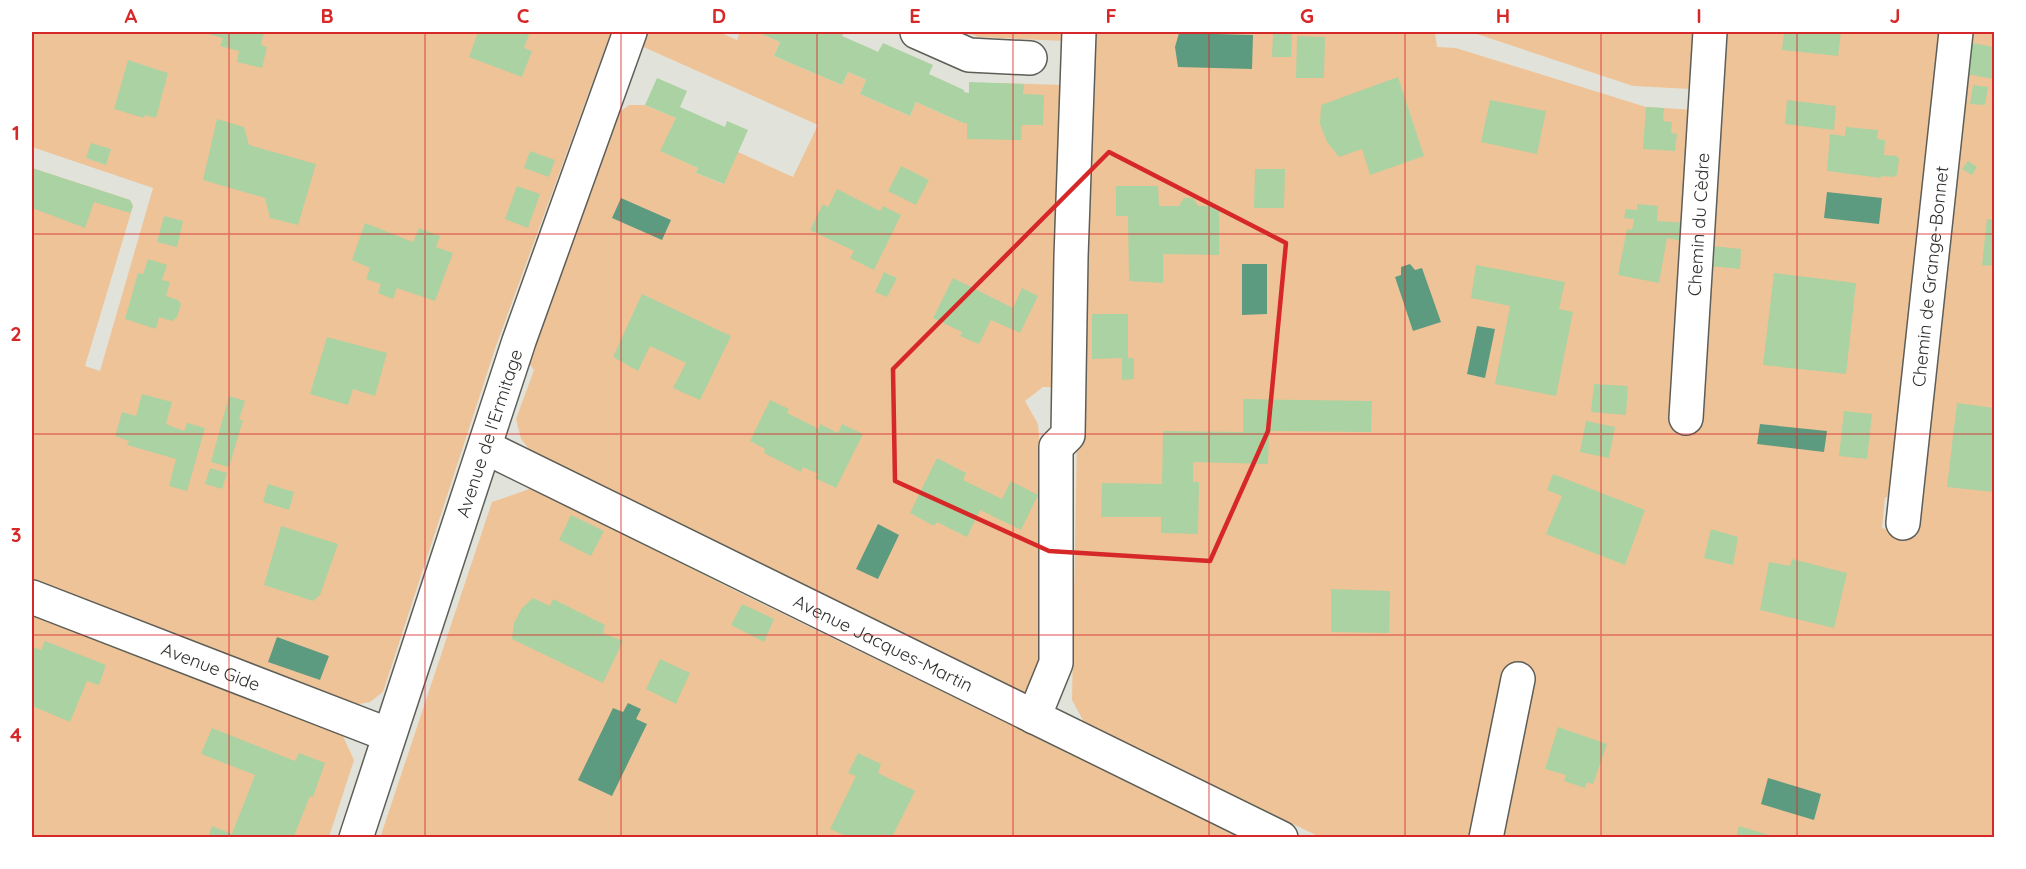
<svg xmlns="http://www.w3.org/2000/svg" width="2026" height="869" font-family="Quicksand,sans-serif">
<style>
.green{fill:#efc398}
.water{fill:#5d9b80}
.building{fill:#abd2a2}
.lines{fill:none;stroke-linecap:round;stroke-linejoin:round}
.minor-casing{stroke:#5c5e57;stroke-width:36}
.minor{stroke:#fff;stroke-width:33}
.marked{fill:none;stroke:#d62828;stroke-width:4.5;stroke-linejoin:round}
.grid{fill:none;stroke:#d62828;stroke-width:1.5;stroke-opacity:0.55}
.labels{text-anchor:middle;dominant-baseline:central;stroke-width:4.5;stroke-linejoin:round;paint-order:stroke}
.street-label{font-size:18px;fill:#2f2f2c;stroke:#fff}
.neatline{fill:none;stroke:#d62828;stroke-width:2}
.grid-label{font-size:20px;text-anchor:middle;font-weight:bold;fill:#d62828}
</style>
<rect width="100%" height="100%" fill="#e1e3da"/>
<!-- green -->
<path class="green" d="M 32,32 L 611,32 L 496,346 L 383,692 L 370,702 L 353,705 L 32,579 L 32,168 L 130,200 L 133,206 L 85,366 L 100,371 L 153,188 L 32,147 Z
M 644,32 L 719,32 L 737,40 L 740,32 L 757,32 L 780,42 L 774,56 L 842,85 L 848,72 L 866,80 L 860,94 L 910,116 L 916,102 L 963,123 L 967,123 L 967,139 L 996,83 L 1063,85 L 1064,41 L 978,37 L 966,32 L 1435,32 L 1437,47 L 1456,48 L 1646,107 L 1697,110 L 1718,32 L 1943,32 L 1892,494 L 1885,498 L 1882,528 L 1917,536 L 1922,503 L 1917,496 L 1968,32 L 1994,32 L 1994,837 L 1320,837 L 1085,724 L 1072,700 L 1078,388 L 1043,387 L 1025,401 L 1038,424 L 1041,461 L 1039,683 L 1023,693 L 533,454 L 521,439 L 516,419 L 534,370 L 528,362 L 617,114 L 629,105 L 645,105 L 676,118 L 661,151 L 698,168 L 696,173 L 723,184 L 738,152 L 793,177 L 818,125 L 639,45 Z
M 1471,32 L 1703,32 L 1701,71 L 1690,89 L 1633,86 Z
M 532,488 L 740,593 L 1241,837 L 380,838 L 492,502 Z
M 32,614 L 342,734 L 354,760 L 329,837 L 32,837 Z"/>
<!-- water -->
<path class="water" d="M 1179,33 L 1253,35 L 1252,69 L 1178,67 L 1175,47 Z
M 1827,192 L 1882,198 L 1879,224 L 1824,218 Z
M 621,198 L 671,220 L 662,240 L 612,218 Z
M 1242,264 L 1267,264 L 1267,314 L 1242,315 Z
M 1410,264 L 1415,270 L 1422,268 L 1441,322 L 1413,331 L 1395,277 L 1401,275 L 1401,267 Z
M 1477,326 L 1495,329 L 1485,378 L 1467,374 Z
M 1760,424 L 1827,431 L 1824,452 L 1757,444 Z
M 878,524 L 899,535 L 878,579 L 856,569 Z
M 277,637 L 329,656 L 320,680 L 268,662 Z
M 628,703 L 641,709 L 636,719 L 647,724 L 612,796 L 578,780 L 613,708 L 623,712 Z
M 1768,778 L 1821,794 L 1814,820 L 1761,804 Z"/>
<!-- building -->
<path class="building" d="M 200,32 L 264,32 L 261,45 L 267,47 L 262,68 L 237,62 L 239,51 L 220,46 L 223,38 Z
M 478,32 L 484,34 L 485,32 L 530,32 L 524,48 L 532,51 L 522,77 L 469,57 Z
M 757,32 L 844,32 L 842,36 L 874,50 L 878,52 L 883,43 L 933,65 L 929,74 L 964,90 L 964,92 L 969,93 L 969,82 L 1024,84 L 1023,94 L 1044,95 L 1043,125 L 1022,125 L 1021,140 L 967,139 L 967,123 L 963,123 L 916,102 L 910,116 L 860,94 L 866,80 L 862,78 L 848,72 L 842,85 L 774,56 L 780,42 Z
M 1784,32 L 1841,32 L 1838,56 L 1782,50 Z
M 1273,34 L 1292,34 L 1291,57 L 1272,57 Z
M 1297,36 L 1325,37 L 1324,78 L 1296,78 Z
M 1972,43 L 1994,47 L 1994,79 L 1966,74 Z
M 128,60 L 168,73 L 156,118 L 145,115 L 144,118 L 114,109 Z
M 1398,77 L 1424,156 L 1370,175 L 1362,149 L 1339,157 L 1327,142 L 1320,124 L 1321,105 Z
M 657,78 L 687,91 L 680,107 L 725,127 L 727,121 L 748,130 L 724,184 L 696,173 L 698,168 L 660,151 L 676,118 L 645,105 Z
M 1973,85 L 1988,87 L 1985,105 L 1970,104 Z
M 1490,100 L 1546,111 L 1537,154 L 1481,142 Z
M 1787,100 L 1836,106 L 1834,130 L 1785,124 Z
M 1646,107 L 1664,108 L 1663,121 L 1672,122 L 1671,133 L 1677,134 L 1675,151 L 1643,149 Z
M 217,119 L 244,127 L 249,145 L 316,164 L 298,225 L 270,218 L 265,198 L 203,180 Z
M 1846,127 L 1878,130 L 1877,139 L 1885,140 L 1884,155 L 1897,156 L 1899,159 L 1897,175 L 1893,177 L 1881,176 L 1881,178 L 1827,171 L 1830,134 L 1845,136 Z
M 91,143 L 111,149 L 106,165 L 86,158 Z
M 530,151 L 555,160 L 549,177 L 524,168 Z
M 1968,161 L 1977,167 L 1972,175 L 1962,169 Z
M 901,166 L 929,180 L 916,205 L 888,191 Z
M 32,168 L 130,200 L 133,206 L 130,213 L 94,202 L 85,228 L 32,208 Z
M 1255,169 L 1285,169 L 1284,208 L 1254,208 Z
M 517,186 L 540,194 L 528,228 L 505,219 Z
M 1116,186 L 1158,186 L 1159,206 L 1179,206 L 1184,198 L 1193,198 L 1198,206 L 1219,206 L 1219,255 L 1163,254 L 1163,283 L 1129,281 L 1128,216 L 1116,216 Z
M 837,189 L 880,211 L 883,206 L 901,215 L 874,270 L 850,258 L 854,251 L 810,230 L 823,204 L 828,207 Z
M 1637,204 L 1658,206 L 1657,221 L 1688,223 L 1687,242 L 1667,238 L 1659,283 L 1618,275 L 1627,229 L 1632,230 L 1634,219 L 1624,218 L 1626,209 L 1637,210 Z
M 164,216 L 183,221 L 177,247 L 157,242 Z
M 1987,219 L 1994,220 L 1994,266 L 1982,265 Z
M 365,223 L 413,242 L 419,228 L 440,236 L 436,247 L 453,253 L 435,301 L 397,288 L 393,299 L 378,293 L 381,284 L 366,279 L 370,268 L 352,260 Z
M 1712,246 L 1741,249 L 1740,269 L 1710,266 Z
M 148,259 L 167,265 L 162,280 L 170,282 L 166,296 L 178,300 L 181,304 L 177,317 L 172,321 L 159,317 L 156,329 L 125,319 L 138,273 L 143,274 Z
M 1476,265 L 1565,282 L 1559,309 L 1573,312 L 1556,396 L 1495,384 L 1510,306 L 1471,298 Z
M 884,272 L 897,278 L 887,297 L 875,292 Z
M 1774,273 L 1856,283 L 1846,374 L 1763,365 Z
M 953,278 L 1013,308 L 1022,288 L 1038,296 L 1020,333 L 991,320 L 979,344 L 960,336 L 962,332 L 933,318 Z
M 642,294 L 731,336 L 700,400 L 673,388 L 686,363 L 650,346 L 638,371 L 613,357 Z
M 1092,314 L 1128,314 L 1128,358 L 1134,358 L 1134,379 L 1122,380 L 1122,358 L 1092,359 Z
M 327,337 L 387,353 L 375,396 L 353,389 L 348,405 L 310,394 Z
M 1594,384 L 1628,386 L 1626,415 L 1591,412 Z
M 142,394 L 172,402 L 166,424 L 184,431 L 187,423 L 205,428 L 187,491 L 169,486 L 176,459 L 127,445 L 129,441 L 115,436 L 122,412 L 136,416 Z
M 229,396 L 245,401 L 239,420 L 243,420 L 229,467 L 211,462 Z
M 1243,399 L 1372,401 L 1371,432 L 1269,431 L 1268,464 L 1193,462 L 1193,482 L 1199,482 L 1198,534 L 1161,533 L 1161,517 L 1101,517 L 1102,483 L 1162,484 L 1163,431 L 1243,432 Z
M 770,400 L 789,409 L 787,413 L 819,429 L 820,424 L 838,433 L 842,424 L 863,434 L 836,488 L 815,478 L 818,474 L 803,467 L 801,472 L 764,453 L 765,449 L 750,441 Z
M 1957,403 L 1994,408 L 1994,492 L 1947,487 Z
M 1844,411 L 1872,414 L 1867,459 L 1839,456 Z
M 1586,421 L 1615,427 L 1609,458 L 1580,452 Z
M 937,458 L 966,473 L 963,480 L 1002,499 L 1011,481 L 1038,495 L 1021,530 L 980,510 L 967,537 L 937,522 L 934,526 L 910,513 Z
M 210,468 L 227,473 L 222,489 L 205,484 Z
M 1553,474 L 1645,510 L 1625,565 L 1546,534 L 1562,496 L 1547,490 Z
M 268,484 L 294,492 L 289,510 L 263,502 Z
M 571,515 L 604,531 L 591,556 L 559,540 Z
M 281,526 L 338,544 L 320,595 L 313,601 L 264,585 Z
M 1711,529 L 1738,537 L 1733,565 L 1704,558 Z
M 1792,559 L 1847,573 L 1834,628 L 1760,610 L 1769,562 L 1790,566 Z
M 1331,589 L 1390,591 L 1389,633 L 1331,632 Z
M 533,598 L 550,606 L 553,599 L 605,625 L 603,633 L 623,641 L 603,683 L 512,639 L 514,623 L 522,608 Z
M 742,604 L 774,619 L 764,642 L 731,625 Z
M 45,641 L 106,665 L 99,685 L 87,681 L 70,722 L 32,706 L 32,647 L 41,650 Z
M 660,659 L 690,673 L 676,704 L 646,689 Z
M 1558,727 L 1607,744 L 1593,784 L 1587,782 L 1585,788 L 1564,781 L 1566,775 L 1545,769 Z
M 212,728 L 295,761 L 299,753 L 325,763 L 313,797 L 310,796 L 294,836 L 289,835 L 288,837 L 208,837 L 212,826 L 232,834 L 255,775 L 201,754 Z
M 858,753 L 881,764 L 878,773 L 915,791 L 892,837 L 848,837 L 830,829 L 856,776 L 848,773 Z
M 1739,826 L 1775,837 L 1736,837 Z"/>
<g class="lines">
<defs>
<g id="minor">
<path d="M 917,32 L 969,55 L 1030,58"/>
<path id="s1" d="M 1686,418 L 1710,32"/>
<path id="s2" d="M 485,447 L 1281,838"/>
<path id="s3" d="M 1903,523 L 1956,32"/>
<path id="s4" d="M 32,597 L 389,735"/>
<path d="M 1034,717 L 1056,663 L 1056,447 L 1068,435 L 1071,257 L 1079,32"/>
<path id="s5" d="M 356,838 L 519,341 L 630,32"/>
<path d="M 1486,838 L 1518,679"/>
</g>
</defs>
<!-- minor casing -->
<use href="#minor" class="minor-casing"/>
<!-- minor -->
<use href="#minor" class="minor"/>
</g>
<!-- marked area -->
<path class="marked" d="M 1109,152 L 1286,243 L 1268,431 L 1210,561 L 1049,551 L 895,481 L 893,369 Z"/>
<!-- grid -->
<path class="grid" d="M 229,32 L 229,838M 425,32 L 425,838M 621,32 L 621,838M 817,32 L 817,838M 1013,32 L 1013,838M 1209,32 L 1209,838M 1405,32 L 1405,838M 1601,32 L 1601,838M 1797,32 L 1797,838M 32,234 L 1994,234M 32,434 L 1994,434M 32,635 L 1994,635"/>
<g class="labels">
<!-- street labels -->
<g class="street-label">
<text stroke="none"><textPath href="#s1" startOffset="194">Chemin du Cèdre</textPath></text>
<text stroke="none"><textPath href="#s3" startOffset="248">Chemin de Grange-Bonnet</textPath></text>
<text stroke="none"><textPath href="#s5" startOffset="426">Avenue de l'Ermitage</textPath></text>
<text stroke="none"><textPath href="#s2" startOffset="444">Avenue Jacques-Martin</textPath></text>
<text stroke="none"><textPath href="#s4" startOffset="192">Avenue Gide</textPath></text>
</g>
</g>
<!-- border -->
<rect width="2026" height="869" fill="none" stroke="#ffffff" stroke-width="66"/>
<rect x="33" y="33" width="1960" height="803" class="neatline"/>
<g class="grid-label">
<text x="131" y="23">A</text>
<text x="327" y="23">B</text>
<text x="523" y="23">C</text>
<text x="719" y="23">D</text>
<text x="915" y="23">E</text>
<text x="1111" y="23">F</text>
<text x="1307" y="23">G</text>
<text x="1503" y="23">H</text>
<text x="1699" y="23">I</text>
<text x="1895" y="23">J</text>
<text x="16" y="140">1</text>
<text x="16" y="341">2</text>
<text x="16" y="542">3</text>
<text x="16" y="742">4</text>
</g>
</svg>
